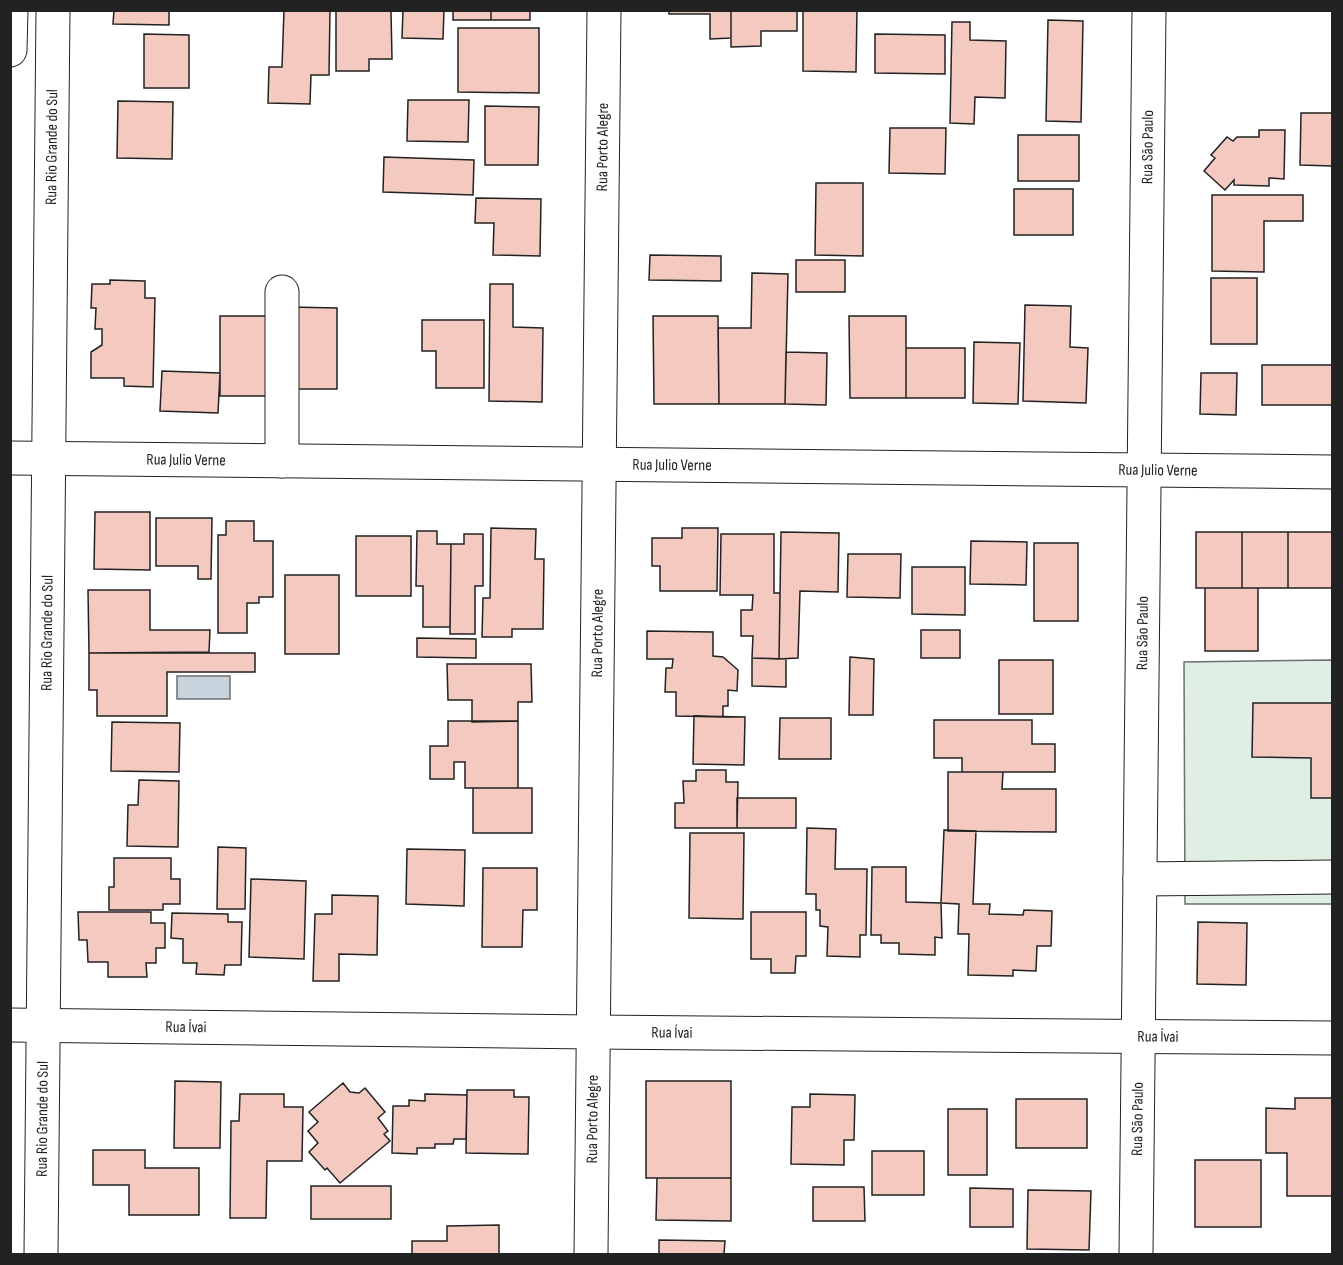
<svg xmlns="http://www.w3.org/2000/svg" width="1343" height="1265" font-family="'Sofia Sans Condensed',sans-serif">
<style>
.green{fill:#e0efe3;stroke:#6f6f6f;stroke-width:1.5}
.water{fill:#c7d3dd;stroke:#6f6f6f;stroke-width:1.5}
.building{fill:#f3c9c0;stroke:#222;stroke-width:1.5}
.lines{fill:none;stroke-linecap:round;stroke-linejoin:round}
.minor-casing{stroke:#222;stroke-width:35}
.minor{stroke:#fff;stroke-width:33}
.labels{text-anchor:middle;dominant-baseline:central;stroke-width:4.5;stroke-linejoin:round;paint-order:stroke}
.street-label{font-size:16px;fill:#222;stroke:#fff}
</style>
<rect width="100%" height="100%" fill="#fff"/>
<!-- green -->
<path class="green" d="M 1332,660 L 1332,904 L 1185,904 L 1184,662 Z"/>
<!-- water -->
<path class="water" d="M 177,676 L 230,676 L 230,699 L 177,699 Z"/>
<!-- building -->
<path class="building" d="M 114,10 L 169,10 L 169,25 L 113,24 Z
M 284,10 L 330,10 L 329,75 L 311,75 L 310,104 L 268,103 L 269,67 L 282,67 Z
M 403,10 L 444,10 L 443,39 L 402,38 Z
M 453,10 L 491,10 L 491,20 L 453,20 Z
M 491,10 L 530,10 L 530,20 L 491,20 Z
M 669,10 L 731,10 L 731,38 L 710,39 L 710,14 L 669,14 Z
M 731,10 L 797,10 L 797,31 L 761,31 L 761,46 L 731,47 Z
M 803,10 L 857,10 L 856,72 L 803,71 Z
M 336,11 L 391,11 L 392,59 L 369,59 L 369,71 L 336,71 Z
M 1048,20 L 1083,21 L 1081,122 L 1046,121 Z
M 952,22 L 970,22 L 970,40 L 1006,41 L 1005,98 L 975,97 L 974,124 L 950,123 Z
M 458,28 L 539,28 L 539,93 L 458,92 Z
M 144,34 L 189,35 L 189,88 L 144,88 Z
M 875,34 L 945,35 L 945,74 L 875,73 Z
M 408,100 L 469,100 L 468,142 L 407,141 Z
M 118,101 L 173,102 L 172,159 L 117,158 Z
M 485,106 L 539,107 L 538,165 L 485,165 Z
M 1301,113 L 1332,113 L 1332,166 L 1300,165 Z
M 890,128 L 946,128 L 945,174 L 889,173 Z
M 1259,130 L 1285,130 L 1284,179 L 1269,178 L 1269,186 L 1234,185 L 1234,180 L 1225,190 L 1204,171 L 1215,158 L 1211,155 L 1227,137 L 1233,141 L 1237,137 L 1259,137 Z
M 1018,135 L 1079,135 L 1079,181 L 1018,181 Z
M 384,157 L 474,160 L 473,195 L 383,192 Z
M 816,183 L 863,183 L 863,256 L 815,255 Z
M 1014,189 L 1073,189 L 1073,235 L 1014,235 Z
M 1212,195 L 1303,195 L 1303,221 L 1264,221 L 1264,272 L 1212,271 Z
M 476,198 L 541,199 L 540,256 L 493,255 L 494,223 L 475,223 Z
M 650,255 L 721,256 L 721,281 L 649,280 Z
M 796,260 L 845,260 L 845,292 L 796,292 Z
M 752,273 L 788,274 L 785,404 L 719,404 L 718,328 L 751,328 Z
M 1211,278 L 1257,278 L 1257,344 L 1211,344 Z
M 110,280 L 145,281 L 145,298 L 155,298 L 153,387 L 124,386 L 124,378 L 91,378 L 91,352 L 102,345 L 102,329 L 95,329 L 96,308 L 91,308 L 92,284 L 110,284 Z
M 490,284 L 513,284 L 513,327 L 543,328 L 542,402 L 489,401 Z
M 1025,305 L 1071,306 L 1070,347 L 1088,348 L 1086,403 L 1023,401 Z
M 291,307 L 337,308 L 337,389 L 291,389 Z
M 220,316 L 275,316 L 276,396 L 220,396 Z
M 653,316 L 718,316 L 719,404 L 654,404 Z
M 849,316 L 906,316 L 906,398 L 850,398 Z
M 422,320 L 484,320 L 484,388 L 436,388 L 436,351 L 422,351 Z
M 974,342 L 1020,343 L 1018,404 L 973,403 Z
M 906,348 L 965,348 L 965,398 L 906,398 Z
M 786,352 L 827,353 L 826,405 L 785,404 Z
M 1262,365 L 1332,365 L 1332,405 L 1262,405 Z
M 162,371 L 220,373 L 218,413 L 160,411 Z
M 1201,373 L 1237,373 L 1236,415 L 1200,414 Z
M 95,512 L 150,512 L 150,570 L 94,569 Z
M 156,518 L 212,518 L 211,579 L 198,579 L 198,566 L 156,566 Z
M 226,521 L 254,521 L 254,541 L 273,541 L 273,597 L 259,597 L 259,603 L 247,603 L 247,633 L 218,633 L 218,535 L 226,535 Z
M 491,528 L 536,529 L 535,559 L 544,559 L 543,629 L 512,629 L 512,637 L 482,637 L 483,598 L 490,598 Z
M 682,528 L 718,528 L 717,591 L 660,591 L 660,566 L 652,566 L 652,538 L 682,538 Z
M 417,531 L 437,531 L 437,544 L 451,544 L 450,627 L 423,627 L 423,586 L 416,586 Z
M 781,532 L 839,533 L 838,592 L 800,591 L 798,658 L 779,659 Z
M 1196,532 L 1242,532 L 1242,588 L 1196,588 Z
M 1242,532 L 1288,532 L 1288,588 L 1242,588 Z
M 1288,532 L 1332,532 L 1332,588 L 1288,588 Z
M 464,534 L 483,534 L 483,586 L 475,586 L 475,634 L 450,634 L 451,544 L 464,544 Z
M 721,534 L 774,534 L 774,593 L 780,593 L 779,659 L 752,658 L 753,636 L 741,636 L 741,610 L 752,610 L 753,595 L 720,595 Z
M 356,536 L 411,536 L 411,596 L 356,596 Z
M 971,541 L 1027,542 L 1026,585 L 970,584 Z
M 1034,543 L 1078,543 L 1078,621 L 1034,621 Z
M 848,554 L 901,554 L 900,598 L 847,597 Z
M 912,567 L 965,567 L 965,615 L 912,614 Z
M 285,575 L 339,575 L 339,654 L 285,654 Z
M 1205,588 L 1258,588 L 1258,651 L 1205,651 Z
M 88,590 L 150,590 L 150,630 L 210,630 L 209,652 L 89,653 Z
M 921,630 L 960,630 L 960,658 L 921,658 Z
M 647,631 L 713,632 L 713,656 L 723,657 L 738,670 L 737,691 L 728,690 L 728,706 L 723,706 L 723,717 L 676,716 L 676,692 L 665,692 L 666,668 L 672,668 L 673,659 L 647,659 Z
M 417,638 L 476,639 L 476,658 L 417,657 Z
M 89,653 L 255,653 L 255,672 L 167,672 L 167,716 L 97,716 L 97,690 L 89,690 Z
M 850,657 L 874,659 L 873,715 L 849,715 Z
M 752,658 L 786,659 L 786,687 L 752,686 Z
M 999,660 L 1053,660 L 1053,714 L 999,714 Z
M 447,664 L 531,664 L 532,702 L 518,702 L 518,721 L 472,722 L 472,700 L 448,700 Z
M 1253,703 L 1332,703 L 1332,798 L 1311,798 L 1311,758 L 1252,757 Z
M 694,716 L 745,717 L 744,765 L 693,764 Z
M 780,718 L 831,718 L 831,759 L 779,759 Z
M 934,720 L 1032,720 L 1032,744 L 1055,744 L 1055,772 L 962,772 L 962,758 L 934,758 Z
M 448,721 L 518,721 L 518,788 L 465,788 L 465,762 L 454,762 L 454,779 L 430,779 L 430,746 L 448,746 Z
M 112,722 L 180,723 L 179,772 L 111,771 Z
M 696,770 L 726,770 L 726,782 L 738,782 L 737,828 L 675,828 L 675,803 L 684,803 L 683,781 L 696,781 Z
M 948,772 L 1003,772 L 1002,789 L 1056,789 L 1056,832 L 948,831 Z
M 139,780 L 179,781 L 178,847 L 127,846 L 128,805 L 138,805 Z
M 473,788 L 532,788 L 532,833 L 473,833 Z
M 737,798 L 796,798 L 796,828 L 737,828 Z
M 807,828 L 836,829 L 835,869 L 867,869 L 866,935 L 860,935 L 860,957 L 827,956 L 828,927 L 820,926 L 820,910 L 816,910 L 816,894 L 806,894 Z
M 944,830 L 976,831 L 973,904 L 990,904 L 989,914 L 1023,915 L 1024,910 L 1052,911 L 1051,946 L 1037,946 L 1036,971 L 1013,970 L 1013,976 L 968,975 L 969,934 L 958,934 L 959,904 L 941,903 Z
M 690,833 L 744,833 L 743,919 L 689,918 Z
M 218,847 L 246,848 L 245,909 L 217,909 Z
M 407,849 L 465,850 L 464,906 L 406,904 Z
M 114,858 L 171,858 L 171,879 L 180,879 L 180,904 L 163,904 L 163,910 L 109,910 L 109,887 L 114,887 Z
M 872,867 L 906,867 L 906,902 L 941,903 L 942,938 L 935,937 L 935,955 L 899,954 L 899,943 L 881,943 L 881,935 L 871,935 Z
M 483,868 L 537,868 L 537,910 L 523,910 L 522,947 L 482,947 Z
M 251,879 L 306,881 L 304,959 L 249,957 Z
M 332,895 L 378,896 L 377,955 L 339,954 L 339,981 L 313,981 L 315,914 L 332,914 Z
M 78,912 L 151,912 L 151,923 L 165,923 L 165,948 L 156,948 L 156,963 L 146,963 L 147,977 L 108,977 L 108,962 L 88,962 L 87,940 L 79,940 Z
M 751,912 L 806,912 L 806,956 L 796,956 L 795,973 L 771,973 L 771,959 L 751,959 Z
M 172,913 L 228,914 L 228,922 L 242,922 L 241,965 L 225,965 L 224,975 L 196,974 L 197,963 L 183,963 L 183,939 L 171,938 Z
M 1198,922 L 1247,923 L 1246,985 L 1197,984 Z
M 175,1081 L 221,1082 L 220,1148 L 174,1148 Z
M 646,1081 L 731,1081 L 731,1178 L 646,1178 Z
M 343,1083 L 350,1092 L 359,1093 L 365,1088 L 385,1112 L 378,1118 L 388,1131 L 384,1134 L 390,1141 L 340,1183 L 327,1168 L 325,1170 L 309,1152 L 318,1143 L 308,1131 L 318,1122 L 309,1112 Z
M 467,1090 L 514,1090 L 514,1097 L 529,1097 L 528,1154 L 466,1153 Z
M 240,1094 L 284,1094 L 284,1107 L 303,1107 L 302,1161 L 267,1161 L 266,1218 L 230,1218 L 231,1121 L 239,1121 Z
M 425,1094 L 467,1095 L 466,1139 L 454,1139 L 453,1144 L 435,1144 L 435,1148 L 417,1148 L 417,1154 L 392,1153 L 393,1106 L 409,1106 L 409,1100 L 425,1101 Z
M 810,1094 L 855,1095 L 854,1140 L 844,1140 L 844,1165 L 791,1164 L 792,1107 L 810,1107 Z
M 1295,1098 L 1332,1098 L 1332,1196 L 1287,1196 L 1287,1153 L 1266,1153 L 1266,1108 L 1295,1109 Z
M 1016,1099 L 1087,1099 L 1087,1148 L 1016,1148 Z
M 948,1109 L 987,1109 L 987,1175 L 948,1175 Z
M 93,1150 L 145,1150 L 145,1168 L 199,1168 L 199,1215 L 129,1215 L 129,1185 L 93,1185 Z
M 872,1151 L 924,1151 L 924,1195 L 872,1195 Z
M 1195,1160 L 1261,1160 L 1261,1227 L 1195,1227 Z
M 657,1178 L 731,1178 L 731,1221 L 656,1220 Z
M 311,1186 L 391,1186 L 391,1219 L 311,1219 Z
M 813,1187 L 864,1187 L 865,1221 L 813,1221 Z
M 970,1188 L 1013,1189 L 1013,1227 L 970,1227 Z
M 1028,1190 L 1091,1191 L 1089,1250 L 1027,1249 Z
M 499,1225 L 499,1254 L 412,1254 L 412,1241 L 447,1241 L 447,1226 Z
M 659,1240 L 725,1241 L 724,1254 L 659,1254 Z"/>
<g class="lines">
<defs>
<g id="minor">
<path d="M 10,50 L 11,10"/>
<path d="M 282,292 L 282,461"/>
<path id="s1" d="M 10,458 L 1332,472"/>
<path d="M 1140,879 L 1332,877"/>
<path id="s2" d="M 10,1025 L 593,1032 L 1332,1038"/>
<path id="s3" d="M 41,1254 L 53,10"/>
<path id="s4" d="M 591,1254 L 604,10"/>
<path id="s5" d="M 1136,1254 L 1149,10"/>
</g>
</defs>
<!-- minor casing -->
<use href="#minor" class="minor-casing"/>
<!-- minor -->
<use href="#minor" class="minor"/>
</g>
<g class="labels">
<!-- street labels -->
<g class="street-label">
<text stroke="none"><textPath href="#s3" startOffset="1107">Rua Rio Grande do Sul</textPath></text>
<text stroke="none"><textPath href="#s4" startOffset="1107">Rua Porto Alegre</textPath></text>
<text stroke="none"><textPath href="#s5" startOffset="1107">Rua São Paulo</textPath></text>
<text stroke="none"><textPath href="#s1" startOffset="176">Rua Julio Verne</textPath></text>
<text stroke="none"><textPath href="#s1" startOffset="662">Rua Julio Verne</textPath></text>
<text stroke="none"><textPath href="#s1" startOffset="1148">Rua Julio Verne</textPath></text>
<text stroke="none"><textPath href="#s3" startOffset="621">Rua Rio Grande do Sul</textPath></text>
<text stroke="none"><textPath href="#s5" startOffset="621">Rua São Paulo</textPath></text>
<text stroke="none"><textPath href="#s4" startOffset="621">Rua Porto Alegre</textPath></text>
<text stroke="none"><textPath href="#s2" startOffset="176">Rua Ívai</textPath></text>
<text stroke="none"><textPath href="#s2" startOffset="662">Rua Ívai</textPath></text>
<text stroke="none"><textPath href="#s2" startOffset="1148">Rua Ívai</textPath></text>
<text stroke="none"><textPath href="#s3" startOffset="135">Rua Rio Grande do Sul</textPath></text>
<text stroke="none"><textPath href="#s4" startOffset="135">Rua Porto Alegre</textPath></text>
<text stroke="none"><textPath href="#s5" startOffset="135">Rua São Paulo</textPath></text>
</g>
</g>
<!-- border -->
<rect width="1343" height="1265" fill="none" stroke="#222222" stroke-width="24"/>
</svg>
